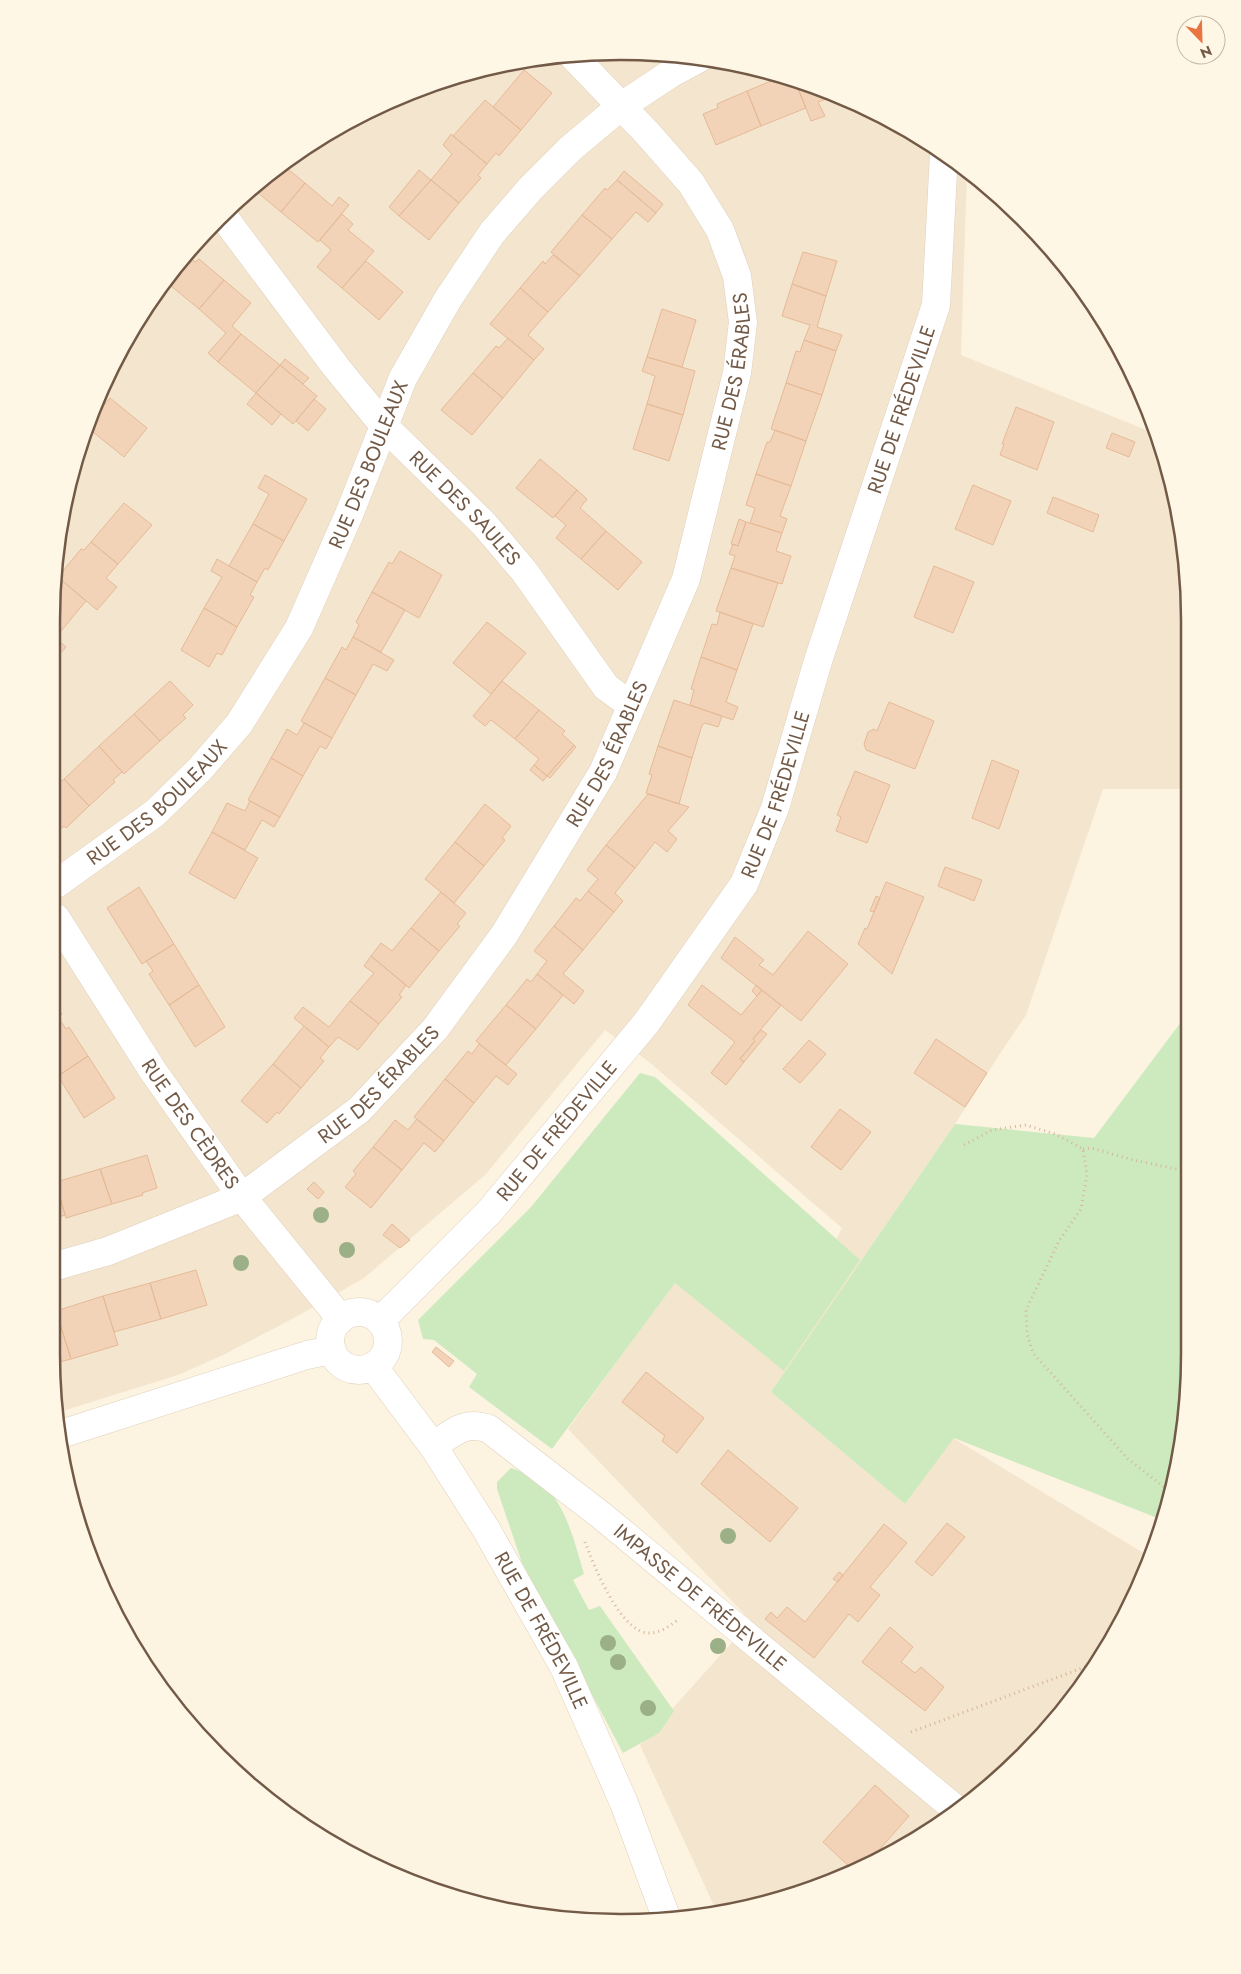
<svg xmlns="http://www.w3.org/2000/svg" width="1241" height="1974" font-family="Jost,sans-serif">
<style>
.residential{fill:#f4e5ce}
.green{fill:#cdeabf}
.building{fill:#f2d3b7;stroke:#e5ba97}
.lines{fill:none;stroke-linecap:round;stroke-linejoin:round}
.street-casing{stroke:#e0d0bc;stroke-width:29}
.path{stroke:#d6b69b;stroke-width:3;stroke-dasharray:1 4;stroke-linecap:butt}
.street{stroke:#fff;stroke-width:28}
.tree{fill:#9bb087}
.labels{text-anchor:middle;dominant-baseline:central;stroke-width:4;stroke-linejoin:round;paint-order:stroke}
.street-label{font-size:20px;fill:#735a47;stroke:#fff7e6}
.rim{fill:none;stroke:#735a47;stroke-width:2.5}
</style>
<rect width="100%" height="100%" fill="#fcf3e0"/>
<!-- residential -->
<path class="residential" d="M 658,52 L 768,71 L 873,110 L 967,169 L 961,355 L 1156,434 L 1170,473 L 1189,583 L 1188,789 L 1103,789 L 1026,1015 L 999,1055 L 955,1124 L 771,1392 L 905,1504 L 953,1438 L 1150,1557 L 1147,1571 L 1072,1700 L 996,1781 L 937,1827 L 839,1879 L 768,1903 L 716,1910 L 640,1745 L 751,1621 L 568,1429 L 676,1280 L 776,1357 L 842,1228 L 648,1061 L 605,1030 L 485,1175 L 364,1278 L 292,1319 L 223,1355 L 178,1375 L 56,1413 L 56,546 L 95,402 L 169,274 L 245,192 L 336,127 L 438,81 L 546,56 Z"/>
<!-- green -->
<path class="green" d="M 1187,1014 L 1185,1428 L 1160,1519 L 954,1438 L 905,1504 L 771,1392 L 955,1124 L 1094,1138 Z
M 640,1073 L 655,1077 L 860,1260 L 784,1371 L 675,1283 L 552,1449 L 469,1387 L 477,1374 L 434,1340 L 423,1339 L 418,1320 L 531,1207 Z
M 511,1468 C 563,1484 570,1528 584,1574 L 573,1580 L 589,1610 L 600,1606 L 674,1711 L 659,1733 L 623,1753 L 522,1563 L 497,1489 L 497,1482 Z"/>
<!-- building -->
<path class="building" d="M 524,70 L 552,93 L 521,130 L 493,107 Z
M 783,76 L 795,81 L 806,108 L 761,126 L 747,91 Z
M 795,81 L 834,96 L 818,102 L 825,116 L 811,121 Z
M 747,91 L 761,126 L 716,145 L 703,114 L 718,108 L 717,104 Z
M 485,100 L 521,130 L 499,156 L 496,153 L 487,164 L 453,136 Z
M 451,134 L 487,164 L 478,175 L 481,178 L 459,203 L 431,180 L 452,154 L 443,145 Z
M 283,165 L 305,183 L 281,212 L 256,191 L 268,176 Z
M 419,170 L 431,180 L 399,216 L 389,207 Z
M 624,171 L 663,204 L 656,213 L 617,180 Z
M 431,180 L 459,203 L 429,240 L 399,216 Z
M 617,180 L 656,213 L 648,222 L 636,212 L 612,239 L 582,215 L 605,188 L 607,190 Z
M 305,183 L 332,206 L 339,197 L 349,205 L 318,242 L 281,212 Z
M 342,214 L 353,224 L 348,230 L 374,251 L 342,288 L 317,267 L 331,250 L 320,240 Z
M 582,215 L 612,239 L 580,276 L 551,252 Z
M 803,252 L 837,261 L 826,296 L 792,284 Z
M 187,255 L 195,262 L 199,259 L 224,280 L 199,309 L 165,281 Z
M 553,255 L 580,276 L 548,312 L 520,288 L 543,261 L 545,264 Z
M 366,261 L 403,292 L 379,320 L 342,288 Z
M 224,280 L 251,303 L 232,326 L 241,334 L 218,362 L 208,353 L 226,333 L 199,309 Z
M 792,284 L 826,296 L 817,327 L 842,335 L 836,351 L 804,340 L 810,325 L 782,316 Z
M 520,288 L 548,312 L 528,335 L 544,349 L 534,360 L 490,324 Z
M 662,309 L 696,320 L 682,367 L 647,357 Z
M 241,334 L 280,365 L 256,393 L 218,362 Z
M 508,338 L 534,360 L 503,398 L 473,373 L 496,346 L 499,348 Z
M 804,340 L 836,351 L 822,395 L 786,383 L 796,351 L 800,352 Z
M 647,357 L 695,371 L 683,415 L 647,404 L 655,376 L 642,371 Z
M 285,359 L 309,378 L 303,384 L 280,365 Z
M 280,365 L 317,396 L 293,424 L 256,393 Z
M 473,373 L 503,398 L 472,435 L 441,410 Z
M 786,383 L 822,395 L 806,441 L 771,429 Z
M 256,393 L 281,414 L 272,425 L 247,404 Z
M 110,398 L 147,428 L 124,457 L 88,428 L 89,423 Z
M 314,399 L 326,409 L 308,431 L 296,421 Z
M 647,404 L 683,415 L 669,461 L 633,449 Z
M 1016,407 L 1054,422 L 1037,470 L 1000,455 L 1004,444 L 1002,444 Z
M 775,430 L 806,441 L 791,486 L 756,474 L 767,442 L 770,442 Z
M 1112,433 L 1135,442 L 1129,457 L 1106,448 Z
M 540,459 L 577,490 L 553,518 L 516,488 Z
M 756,474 L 791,486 L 780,516 L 787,519 L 782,533 L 750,523 L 755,508 L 746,505 Z
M 265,475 L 307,499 L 284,541 L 253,524 L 269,494 L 258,488 Z
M 973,485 L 1011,501 L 993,545 L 955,529 Z
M 577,490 L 587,499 L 580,508 L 606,531 L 581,559 L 556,538 L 566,525 L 555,516 Z
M 1053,497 L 1099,515 L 1093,532 L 1047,513 Z
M 124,503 L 152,525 L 118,564 L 91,542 Z
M 739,519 L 746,522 L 738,546 L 731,544 Z
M 746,522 L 782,533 L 776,551 L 791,556 L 782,584 L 731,568 L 735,556 L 729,554 L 733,544 L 738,546 Z
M 253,524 L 284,541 L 268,570 L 265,568 L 257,582 L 229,566 Z
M 606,531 L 642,562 L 618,590 L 581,559 Z
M 91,542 L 118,564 L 106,578 L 117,587 L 97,610 L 58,577 L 81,549 L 84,550 Z
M 400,551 L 442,575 L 419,618 L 372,592 L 389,562 L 392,564 Z
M 217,559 L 257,582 L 250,595 L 254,597 L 237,627 L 204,608 L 222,577 L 211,571 Z
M 934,566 L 974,582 L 953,633 L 914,617 Z
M 731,568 L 778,583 L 763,627 L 716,611 Z
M 58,577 L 86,601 L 56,637 L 56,580 Z
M 372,592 L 405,610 L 381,652 L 353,637 L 359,625 L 356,622 Z
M 204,608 L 237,627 L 222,655 L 217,653 L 209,667 L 181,650 Z
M 720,612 L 753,624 L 737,670 L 701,657 L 712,624 L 717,625 Z
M 487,622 L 526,653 L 491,694 L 453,663 Z
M 353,637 L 394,660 L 387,671 L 373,664 L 356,695 L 325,678 L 342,647 L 346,650 Z
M 56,639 L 66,647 L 57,657 L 56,656 Z
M 701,657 L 737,670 L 726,702 L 738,707 L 733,720 L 690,705 L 694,690 L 691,689 Z
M 325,678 L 356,695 L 332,738 L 301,721 Z
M 170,681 L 193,705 L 183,715 L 186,718 L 160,741 L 134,714 Z
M 502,681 L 539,710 L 515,739 L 491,720 L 485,726 L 473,716 Z
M 674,700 L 722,716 L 718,727 L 705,723 L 702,725 L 692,758 L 658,746 Z
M 889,702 L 934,721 L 915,769 L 866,750 L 864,744 L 868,732 L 874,729 L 877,731 Z
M 539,710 L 565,731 L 562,734 L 574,745 L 547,776 L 534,765 L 539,759 L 515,739 Z
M 134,714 L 160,741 L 124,774 L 99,746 Z
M 304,723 L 332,738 L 326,749 L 320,746 L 303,776 L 271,758 L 287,729 L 297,735 Z
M 574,745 L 576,747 L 550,778 L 547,776 Z
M 99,746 L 122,772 L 113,780 L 115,782 L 89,806 L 64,779 Z
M 658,746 L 692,758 L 679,804 L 646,793 L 652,775 L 649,774 Z
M 271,758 L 303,776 L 280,817 L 248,800 Z
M 992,760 L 1019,771 L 999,829 L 972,818 Z
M 534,765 L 547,776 L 543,781 L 530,770 Z
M 855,771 L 890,785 L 867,843 L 836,831 L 841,817 L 837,815 Z
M 64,779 L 89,806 L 66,828 L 64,826 L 56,833 L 56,786 Z
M 648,794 L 689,807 L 668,831 L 677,839 L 667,852 L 655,842 L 635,868 L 606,845 Z
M 250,801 L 280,817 L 274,827 L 262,820 L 245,850 L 212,832 L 227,803 L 245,811 Z
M 485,804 L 511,826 L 502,838 L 505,840 L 484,866 L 455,842 Z
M 212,832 L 258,858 L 235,899 L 189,873 Z
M 455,842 L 484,866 L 454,903 L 425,879 Z
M 606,845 L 635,868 L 615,893 L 623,901 L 614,912 L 588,891 L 598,879 L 587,870 Z
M 945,867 L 982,880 L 974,901 L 938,886 Z
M 886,882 L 924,897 L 892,974 L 858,944 L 865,928 L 867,929 Z
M 139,887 L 174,944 L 142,964 L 107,908 Z
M 588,891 L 614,912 L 583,950 L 554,926 L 576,898 L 580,901 Z
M 441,892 L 466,913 L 457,924 L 460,926 L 439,951 L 411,928 Z
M 876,896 L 880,898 L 874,912 L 870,911 Z
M 554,926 L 583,950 L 563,974 L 584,991 L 574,1004 L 537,974 L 547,961 L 534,951 Z
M 411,928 L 439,951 L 409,988 L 371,956 L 381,943 L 392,951 Z
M 808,931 L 848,964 L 801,1021 L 721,958 L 735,937 L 764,960 L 759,965 L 773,975 Z
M 174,944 L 199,985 L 169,1005 L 149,974 L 153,971 L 146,961 Z
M 371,956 L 406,985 L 399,995 L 402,997 L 379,1024 L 350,1001 L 374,973 L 364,966 Z
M 537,974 L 563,995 L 536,1029 L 506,1005 L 527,979 L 531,982 Z
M 199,985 L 225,1027 L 195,1047 L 169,1005 Z
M 702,985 L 741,1015 L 762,990 L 781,1005 L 753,1039 L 755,1041 L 740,1059 L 744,1062 L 726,1085 L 711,1073 L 735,1042 L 688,1005 Z
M 756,985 L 762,990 L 757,996 L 752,991 Z
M 350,1001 L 379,1024 L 358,1050 L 338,1037 L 329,1047 L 294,1018 L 303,1007 L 329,1027 Z
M 56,1005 L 62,1014 L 56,1018 Z
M 506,1005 L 536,1029 L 506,1065 L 476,1041 Z
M 58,1017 L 66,1029 L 69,1027 L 88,1056 L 58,1076 L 56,1018 Z
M 304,1026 L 329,1047 L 320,1058 L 324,1061 L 301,1088 L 273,1064 Z
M 761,1030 L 767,1034 L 744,1062 L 740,1059 L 755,1041 L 753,1039 Z
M 936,1039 L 987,1073 L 965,1107 L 914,1073 Z
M 809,1040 L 826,1054 L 800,1083 L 783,1069 Z
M 479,1044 L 517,1074 L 508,1085 L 496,1076 L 474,1103 L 445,1079 L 468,1051 L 472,1054 Z
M 88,1056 L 115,1098 L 84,1118 L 58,1076 Z
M 273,1064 L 301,1088 L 279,1114 L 277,1112 L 267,1123 L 241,1101 Z
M 445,1079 L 474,1103 L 444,1141 L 414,1117 Z
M 840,1109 L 871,1132 L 841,1170 L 811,1147 Z
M 417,1119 L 444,1141 L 435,1152 L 424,1143 L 402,1170 L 373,1147 L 395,1120 L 408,1130 Z
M 373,1147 L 402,1170 L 371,1208 L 345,1187 L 356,1174 L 353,1171 Z
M 147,1155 L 157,1188 L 142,1193 L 143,1195 L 112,1204 L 100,1169 Z
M 100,1169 L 112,1204 L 66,1218 L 56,1182 Z
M 314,1182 L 324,1192 L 318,1199 L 307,1189 Z
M 56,1186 L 65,1215 L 56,1218 Z
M 392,1224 L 410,1240 L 400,1248 L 383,1235 Z
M 196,1270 L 207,1305 L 161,1319 L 150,1283 Z
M 150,1283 L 161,1319 L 114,1332 L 103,1296 Z
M 103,1296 L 118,1345 L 71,1359 L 56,1311 Z
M 56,1311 L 71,1359 L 56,1363 Z
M 436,1347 L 454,1361 L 449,1367 L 432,1352 Z
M 646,1372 L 704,1418 L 677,1453 L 662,1441 L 665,1436 L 622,1402 Z
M 728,1450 L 798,1508 L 770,1542 L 701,1484 Z
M 947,1523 L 965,1537 L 932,1576 L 915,1562 Z
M 884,1524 L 907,1543 L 870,1587 L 880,1595 L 858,1622 L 849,1614 L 814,1658 L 765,1619 L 771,1612 L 777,1618 L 787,1607 L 805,1622 Z
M 839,1572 L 843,1575 L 838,1582 L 833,1579 Z
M 890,1627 L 913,1647 L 901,1662 L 915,1673 L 921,1667 L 944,1687 L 925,1711 L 862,1662 Z
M 875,1785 L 909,1816 L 879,1850 L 884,1855 L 854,1871 L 823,1842 Z"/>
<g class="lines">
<defs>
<g id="street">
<path id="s1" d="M 223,216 L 336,367 L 385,427 L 484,524 L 524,571 L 606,687 L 631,705"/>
<path id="s2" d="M 56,884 L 155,813 L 200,769 L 239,724 L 299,628 L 350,512 L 403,378 L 448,299 L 492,233 L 530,189 L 571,148 L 620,107 L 670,74 L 698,59"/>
<path id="s3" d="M 56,918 L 153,1071 L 242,1197 L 341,1319"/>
<path id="s4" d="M 56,1266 L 108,1251 L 242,1197 L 359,1110 L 435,1029 L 504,935 L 603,772 L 686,579 L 737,373 L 743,322 L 737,276 L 720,230 L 691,183 L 648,134 L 572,55"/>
<circle cx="359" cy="1341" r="29"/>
<path id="s5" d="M 380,1321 L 490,1211 L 647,1022 L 744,884 L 775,808 L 818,661 L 936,305 L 944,154"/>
<path id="s6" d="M 373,1366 L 433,1446 L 486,1529 L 564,1667 L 624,1803 L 666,1917"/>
<path d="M 58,1435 L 307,1355 L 332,1350"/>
<path id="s7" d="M 433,1446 C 453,1433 464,1420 489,1429 L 602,1516 L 958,1811"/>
</g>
</defs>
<!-- street casing -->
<use href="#street" class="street-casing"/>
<!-- path -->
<path class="path" d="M 964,1145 L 992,1130 L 1026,1125 L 1055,1134 L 1083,1149 L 1087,1175 L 1081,1209 L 1059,1241 L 1026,1310 L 1027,1334 L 1033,1353 L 1128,1459 L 1168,1490
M 1083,1149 L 1091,1148 L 1133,1160 L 1186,1171
M 585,1542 C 594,1566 619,1629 647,1633 C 659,1634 670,1626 679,1619
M 911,1732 L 1093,1664"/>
<!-- street -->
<use href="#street" class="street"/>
</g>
<!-- trees -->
<g class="tree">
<circle cx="321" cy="1215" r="8"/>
<circle cx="347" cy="1250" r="8"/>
<circle cx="241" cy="1263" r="8"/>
<circle cx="728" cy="1536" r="8"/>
<circle cx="608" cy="1643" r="8"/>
<circle cx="718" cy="1646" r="8"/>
<circle cx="618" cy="1662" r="8"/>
<circle cx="648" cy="1708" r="8"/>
</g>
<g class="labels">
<!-- street labels -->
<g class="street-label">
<text stroke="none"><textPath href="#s4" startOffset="1186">RUE DES ÉRABLES</textPath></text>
<text stroke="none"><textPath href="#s5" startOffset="1070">RUE DE FRÉDEVILLE</textPath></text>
<text stroke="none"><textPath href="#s2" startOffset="535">RUE DES BOULEAUX</textPath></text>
<text stroke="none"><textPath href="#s1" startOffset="380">RUE DES SAULES</textPath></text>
<text stroke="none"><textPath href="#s4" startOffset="781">RUE DES ÉRABLES</textPath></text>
<text stroke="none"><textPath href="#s5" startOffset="665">RUE DE FRÉDEVILLE</textPath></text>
<text stroke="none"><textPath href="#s2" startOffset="130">RUE DES BOULEAUX</textPath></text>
<text stroke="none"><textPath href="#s4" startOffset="376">RUE DES ÉRABLES</textPath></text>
<text stroke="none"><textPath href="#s3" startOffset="246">RUE DES CÈDRES</textPath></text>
<text stroke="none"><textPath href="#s5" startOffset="260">RUE DE FRÉDEVILLE</textPath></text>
<text stroke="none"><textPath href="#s7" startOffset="332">IMPASSE DE FRÉDEVILLE</textPath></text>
<text stroke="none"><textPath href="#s6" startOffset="314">RUE DE FRÉDEVILLE</textPath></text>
</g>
</g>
<!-- crop -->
<path d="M0 0H1241V1974H0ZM620 60H621A560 560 0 0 1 1181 620V1354A560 560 0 0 1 621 1914H620A560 560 0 0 1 60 1354V620A560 560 0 0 1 620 60Z" fill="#fff7e6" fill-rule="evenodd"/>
<path class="rim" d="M620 60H621A560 560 0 0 1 1181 620V1354A560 560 0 0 1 621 1914H620A560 560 0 0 1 60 1354V620A560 560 0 0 1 620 60Z"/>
<!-- north arrow -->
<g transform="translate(1201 40) rotate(157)"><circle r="24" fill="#fff7e6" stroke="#c7b8a6"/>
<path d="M0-4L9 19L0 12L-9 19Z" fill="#e97342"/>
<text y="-8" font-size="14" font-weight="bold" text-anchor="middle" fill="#735a47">N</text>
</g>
</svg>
